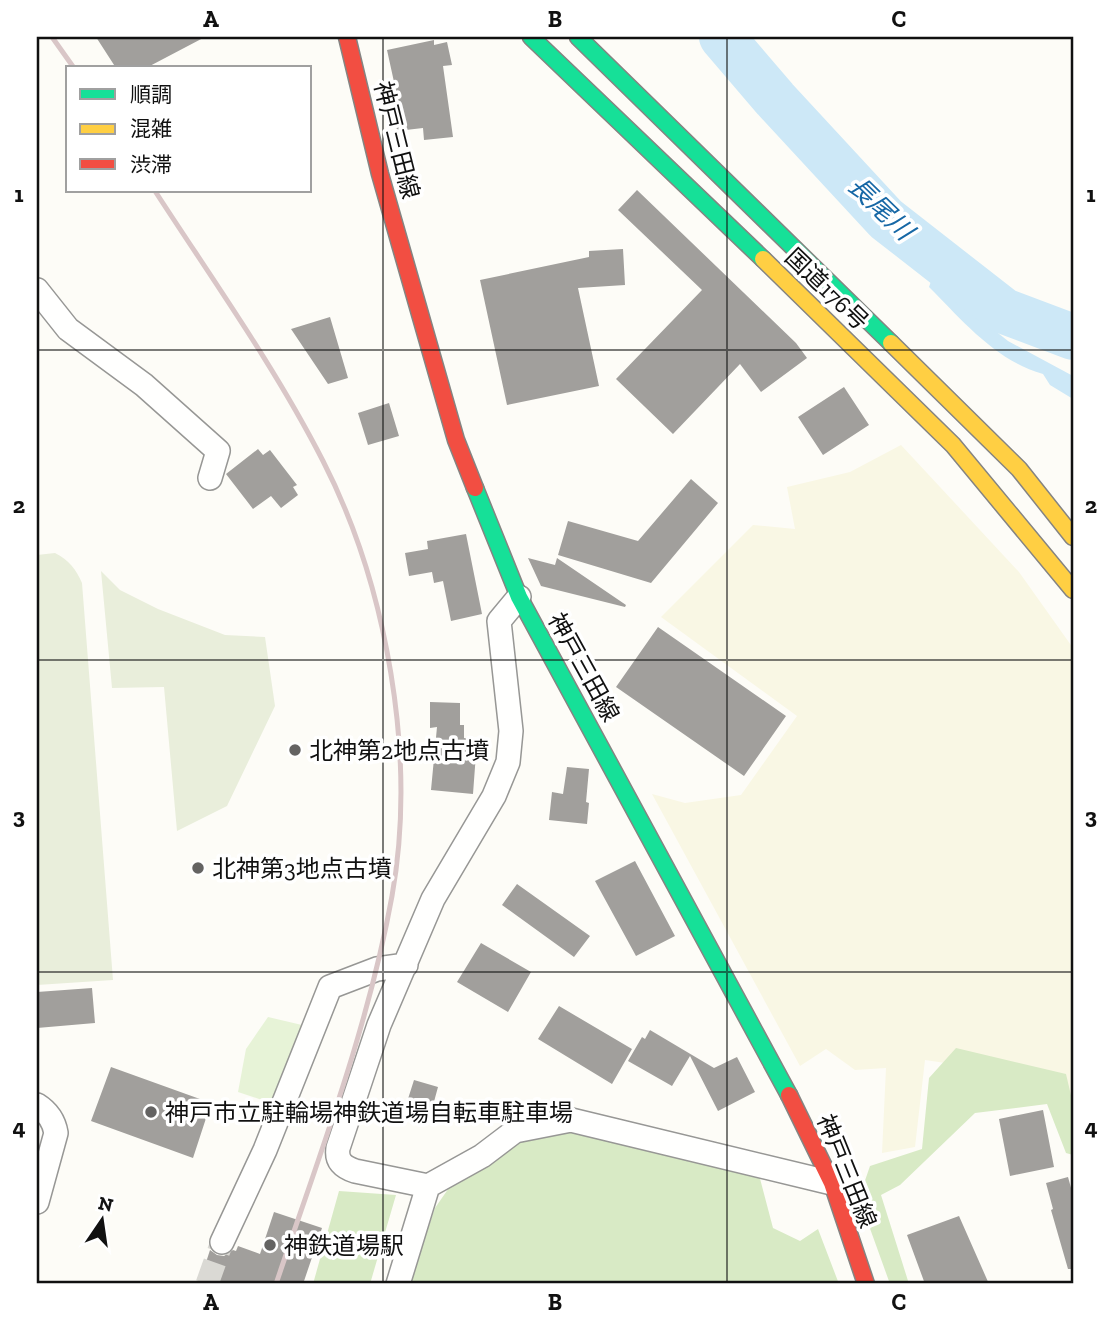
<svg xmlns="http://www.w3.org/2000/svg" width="1110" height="1321" font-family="'Zilla Slab','Noto Sans JP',serif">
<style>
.farmland{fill:#f9f7e4}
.green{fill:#e7f3d7}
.forest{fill:#d8eac5}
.cemetery{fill:#e9eedb}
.water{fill:#cde8f7}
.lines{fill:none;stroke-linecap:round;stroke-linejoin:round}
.river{stroke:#cde8f7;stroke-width:46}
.building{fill:#a19f9c}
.street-tunnel{stroke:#dad9d4;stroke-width:23;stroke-dasharray:23 11;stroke-linecap:butt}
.street-casing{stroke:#979795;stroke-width:26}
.fast-casing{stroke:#858482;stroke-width:19}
.slow-casing{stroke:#858482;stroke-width:19}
.jam-casing{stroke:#858482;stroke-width:19}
.street{stroke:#fffffe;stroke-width:23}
.fast{stroke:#16e098;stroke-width:16}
.slow{stroke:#ffcf43;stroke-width:16}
.jam{stroke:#f24e42;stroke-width:16}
.rail{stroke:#d9c6c7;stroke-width:5}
.grid{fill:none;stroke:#111;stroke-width:2;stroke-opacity:0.55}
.poi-dot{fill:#646362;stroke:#fff;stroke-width:2.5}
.labels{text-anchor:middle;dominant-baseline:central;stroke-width:7;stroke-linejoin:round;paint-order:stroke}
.street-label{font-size:24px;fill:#111;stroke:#fff}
.poi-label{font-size:24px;fill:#111;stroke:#fff;text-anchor:start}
.water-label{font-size:26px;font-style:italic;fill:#1768a6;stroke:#fff}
.neatline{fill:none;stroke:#111;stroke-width:2.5}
.grid-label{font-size:23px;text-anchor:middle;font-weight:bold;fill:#111}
</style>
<rect width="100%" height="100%" fill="#fdfcf7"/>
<!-- farmland -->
<path class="farmland" d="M 901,445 L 1019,572 L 1073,648 L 1073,1119 L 1060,1080 L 925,1060 L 915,1147 L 882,1153 L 886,1068 L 855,1070 L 826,1049 L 800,1066 L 652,794 L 685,803 L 741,795 L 797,716 L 661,617 L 753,525 L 795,529 L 787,487 L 850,472 Z"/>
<!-- green -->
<path class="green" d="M 268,1017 L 302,1025 L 274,1104 L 238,1092 L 246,1049 Z"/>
<!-- forest -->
<path class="forest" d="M 956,1048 L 1066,1074 L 1073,1104 L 1073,1155 L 1066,1153 L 1047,1104 L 975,1113 L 900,1185 L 881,1195 L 909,1284 L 890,1284 L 859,1198 L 870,1166 L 922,1149 L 929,1078 Z
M 569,1130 L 758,1171 L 773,1228 L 800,1241 L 818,1229 L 839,1284 L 409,1284 L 435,1208 L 453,1182 L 516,1138 Z
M 339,1191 L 396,1195 L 370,1284 L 313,1284 Z"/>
<!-- cemetery -->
<path class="cemetery" d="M 55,553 C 69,560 76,569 82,583 L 113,980 L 37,985 L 37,555 Z
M 101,571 L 120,590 L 158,609 L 225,635 L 265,637 L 275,706 L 227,806 L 177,831 L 164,687 L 112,688 Z"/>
<!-- water -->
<path class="water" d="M 934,273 C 957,286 983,298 1002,318 L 997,320 L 998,333 L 1008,341 L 1073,376 L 1073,399 L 1050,385 L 1043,374 C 996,361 962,320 929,287 Z"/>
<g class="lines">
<!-- river -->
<path class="river" d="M 722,37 L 775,99 L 886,219 L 1004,311 L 1073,337"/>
</g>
<!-- building -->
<path class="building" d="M 96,37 L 205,37 L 146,68 L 116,68 Z
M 434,40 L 434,45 L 447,42 L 452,65 L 443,66 L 453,137 L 424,140 L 423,128 L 397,131 L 392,92 L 396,91 L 387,50 Z
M 637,190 L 796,343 L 807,358 L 761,392 L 740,364 L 673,434 L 616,379 L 702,290 L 618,210 Z
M 623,249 L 625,285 L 578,288 L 599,386 L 507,405 L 480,280 L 589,257 L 589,251 Z
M 330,317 L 348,378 L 328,384 L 291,329 Z
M 844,387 L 869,425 L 823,455 L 798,417 Z
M 389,403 L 399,436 L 368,445 L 358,413 Z
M 258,449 L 263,455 L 270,450 L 297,485 L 293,487 L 298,495 L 281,508 L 271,496 L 253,509 L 226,474 Z
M 691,479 L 718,503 L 651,583 L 558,555 L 568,521 L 638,541 Z
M 466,534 L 482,614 L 451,621 L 443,581 L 434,583 L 432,572 L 409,576 L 405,553 L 428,549 L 427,541 Z
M 528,558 L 555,565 L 557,558 L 626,605 L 625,607 L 541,586 Z
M 658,627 L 786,716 L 744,776 L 616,687 Z
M 430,702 L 460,703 L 460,725 L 464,725 L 464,738 L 477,740 L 473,794 L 431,790 L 437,727 L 430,728 Z
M 567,767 L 589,769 L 586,802 L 589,803 L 587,824 L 549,820 L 552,792 L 563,794 Z
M 635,861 L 675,936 L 636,956 L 595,881 Z
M 517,884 L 590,936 L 574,957 L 502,905 Z
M 481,943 L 531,972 L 508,1012 L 457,982 Z
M 92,988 L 95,1023 L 37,1028 L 37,992 Z
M 559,1006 L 632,1049 L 612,1084 L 538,1039 Z
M 650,1030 L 714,1068 L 737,1057 L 755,1092 L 718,1111 L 690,1056 L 672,1086 L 628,1061 L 642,1037 L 645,1039 Z
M 111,1067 L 211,1103 L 193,1158 L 91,1121 Z
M 414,1080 L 438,1087 L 432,1109 L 407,1102 Z
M 1043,1110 L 1054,1167 L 1010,1176 L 999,1119 Z
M 1068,1177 L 1073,1195 L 1073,1269 L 1068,1269 L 1051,1210 L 1053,1209 L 1046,1183 Z
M 274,1212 L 322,1228 L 303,1284 L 199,1284 L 210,1250 L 217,1255 L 224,1256 L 233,1250 L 236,1251 L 238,1246 L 260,1254 Z
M 959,1216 L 989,1284 L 925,1284 L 907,1235 Z"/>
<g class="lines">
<!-- street-tunnel -->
<path class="street-tunnel" d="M 207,1284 L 222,1242"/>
<defs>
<path id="street" d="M 37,290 L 68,329 L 144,385 L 218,451 L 210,478
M 519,597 L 499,621 L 511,731 L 508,762 L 494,796 L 433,899 L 379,1025 L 338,1148 C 336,1161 343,1167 355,1171 L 428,1186 L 482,1156 L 515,1131 L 571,1120 L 832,1183
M 37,1105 C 48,1112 54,1121 56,1133 L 37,1202
M 222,1242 L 265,1150 L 330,987 L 377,969 L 406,965
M 398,1284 L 428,1186"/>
<path id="fast" d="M 531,37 L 763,259
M 578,37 L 891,343
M 475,488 L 519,597 L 789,1095"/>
<path id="slow" d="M 763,259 L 953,445 L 1073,590
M 891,343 L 1019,469 L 1073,537"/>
<path id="jam" d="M 347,37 L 380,174 L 456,440 L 475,488
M 789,1095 L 832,1183 L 866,1284"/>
</defs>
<!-- street casing -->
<use href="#street" class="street-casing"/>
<!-- fast casing -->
<use href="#fast" class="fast-casing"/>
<!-- slow casing -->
<use href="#slow" class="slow-casing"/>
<!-- jam casing -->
<use href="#jam" class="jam-casing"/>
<!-- street -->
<use href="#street" class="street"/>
<!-- fast -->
<use href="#fast" class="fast"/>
<!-- slow -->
<use href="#slow" class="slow"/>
<!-- jam -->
<use href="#jam" class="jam"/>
<!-- rail -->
<path class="rail" d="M 52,37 L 74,68
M 155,191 C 212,279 275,367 323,461 C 387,586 417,757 392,896 C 368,1029 319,1156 276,1284"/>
</g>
<!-- grid -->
<path class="grid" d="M 383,37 L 383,1284M 727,37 L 727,1284M 37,350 L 1073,350M 37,660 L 1073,660M 37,972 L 1073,972"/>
<!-- markers -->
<g class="poi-dot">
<circle cx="295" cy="750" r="7"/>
<circle cx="198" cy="868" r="7"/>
<circle cx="151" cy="1112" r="7"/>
<circle cx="270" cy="1245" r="7"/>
</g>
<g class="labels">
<!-- street labels -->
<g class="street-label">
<text transform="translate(397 140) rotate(76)">神戸三田線</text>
<text transform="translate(827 289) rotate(44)">国道176号</text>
<text transform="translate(584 667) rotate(61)">神戸三田線</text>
<text transform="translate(847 1171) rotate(68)">神戸三田線</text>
</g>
<!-- poi labels -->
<g class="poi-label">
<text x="309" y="750">北神第2地点古墳</text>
<text x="212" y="868">北神第3地点古墳</text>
<text x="165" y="1112">神戸市立駐輪場神鉄道場自転車駐車場</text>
<text x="284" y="1245">神鉄道場駅</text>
</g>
<!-- water labels -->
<g class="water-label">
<text transform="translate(881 208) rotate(44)">長尾川</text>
</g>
</g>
<!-- border -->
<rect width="1110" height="1321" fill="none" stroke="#ffffff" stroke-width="77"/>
<!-- legend -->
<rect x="66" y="66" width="245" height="126" fill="#ffffff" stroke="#a0a0a0" stroke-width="2"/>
<rect x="80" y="89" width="35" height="10" fill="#16e098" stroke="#a0a0a0" stroke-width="2"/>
<text x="130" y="102" font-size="21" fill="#111111">順調</text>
<rect x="80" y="124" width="35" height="10" fill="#ffcf43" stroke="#a0a0a0" stroke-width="2"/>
<text x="130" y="136" font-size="21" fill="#111111">混雑</text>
<rect x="80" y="159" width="35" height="10" fill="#f24e42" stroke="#a0a0a0" stroke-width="2"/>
<text x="130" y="172" font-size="21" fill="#111111">渋滞</text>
<!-- north arrow -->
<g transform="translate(102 1220) rotate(13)" stroke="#ffffff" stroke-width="5" paint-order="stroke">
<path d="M0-5L12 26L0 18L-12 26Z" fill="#111111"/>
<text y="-10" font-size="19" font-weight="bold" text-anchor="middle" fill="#111111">N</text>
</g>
<rect x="38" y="38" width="1034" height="1244" class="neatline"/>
<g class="grid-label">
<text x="211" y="27">A</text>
<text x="555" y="27">B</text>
<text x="899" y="27">C</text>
<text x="19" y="202">1</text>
<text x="1091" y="202">1</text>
<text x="19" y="513">2</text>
<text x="1091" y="513">2</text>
<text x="19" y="824">3</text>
<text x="1091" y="824">3</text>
<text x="19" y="1135">4</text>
<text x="1091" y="1135">4</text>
<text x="211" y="1310">A</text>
<text x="555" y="1310">B</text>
<text x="899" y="1310">C</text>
</g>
</svg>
